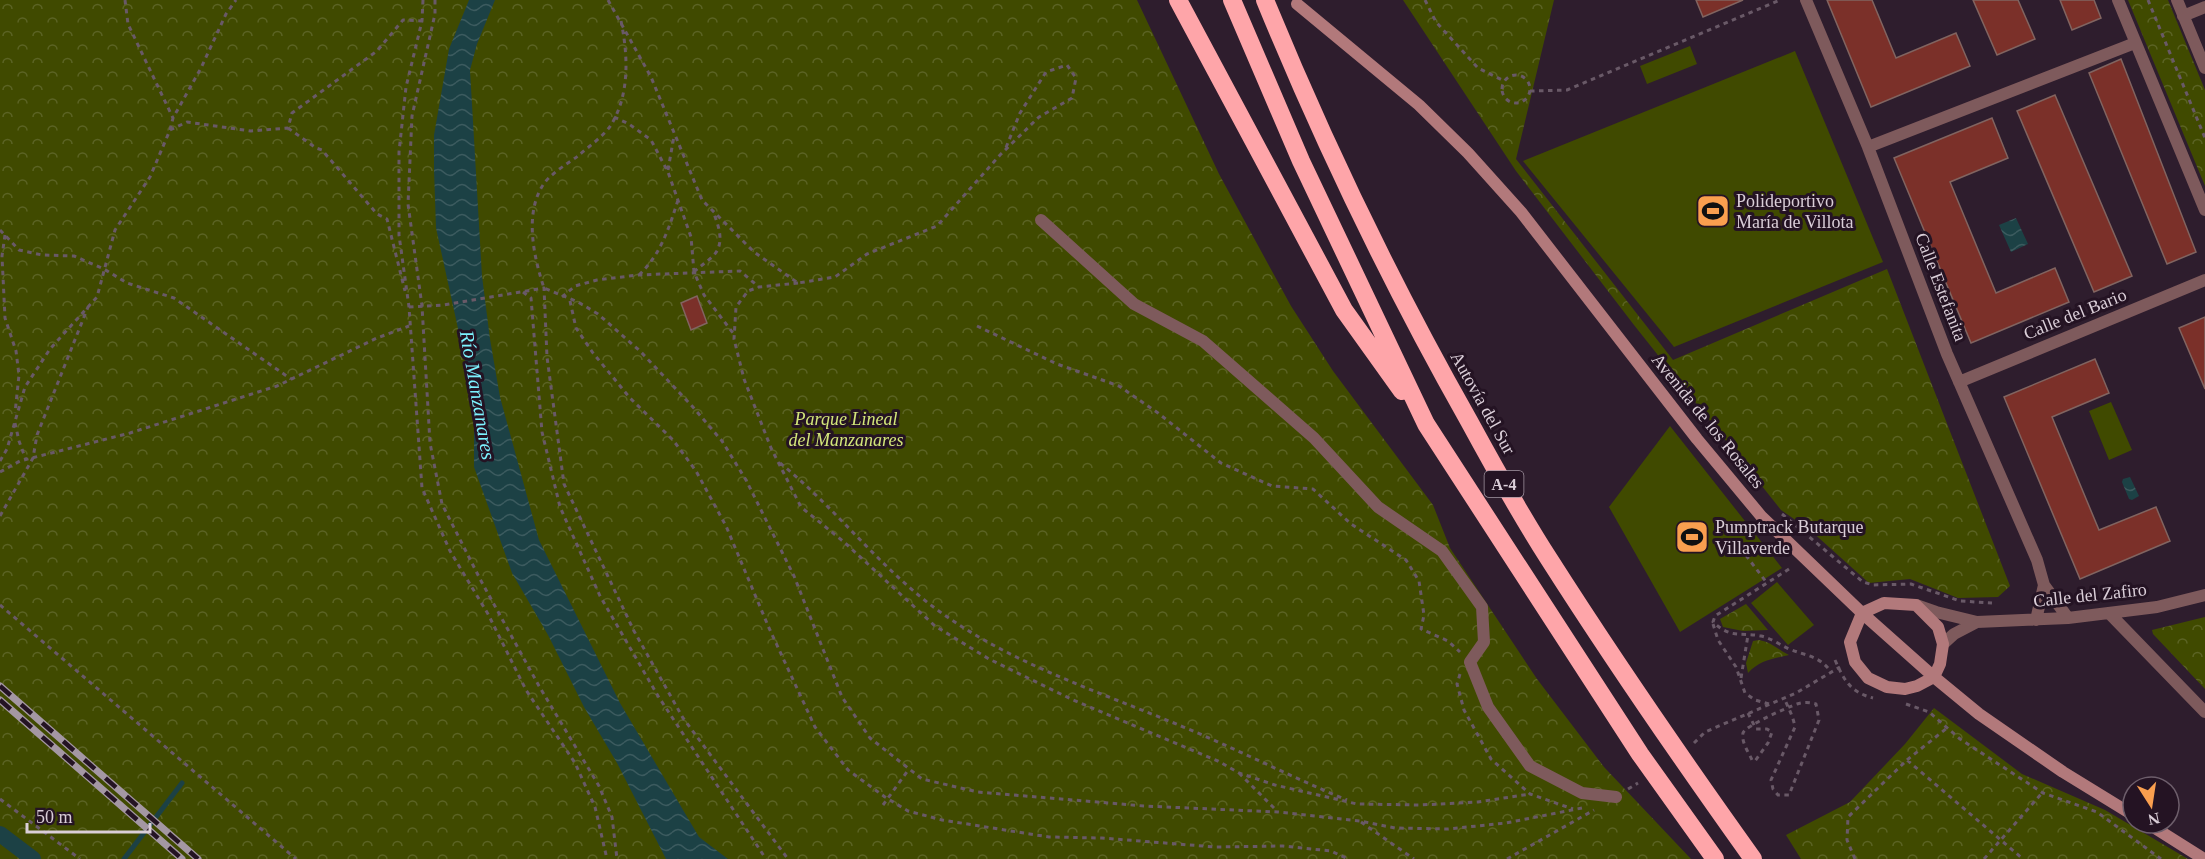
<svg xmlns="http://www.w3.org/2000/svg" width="2205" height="859" font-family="Georgia,serif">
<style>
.green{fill:#404a00}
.park{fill:url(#park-crowns)}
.water{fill:url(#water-waves)}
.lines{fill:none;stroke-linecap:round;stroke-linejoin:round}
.stream{stroke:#1c4145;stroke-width:5}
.canal{stroke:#1c4145;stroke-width:16}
.building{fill:#7b3029;stroke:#816460;stroke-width:1.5}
.path{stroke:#695967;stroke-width:3;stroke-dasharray:4.5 4.5;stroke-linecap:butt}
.street{stroke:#7e5a5c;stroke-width:12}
.secondary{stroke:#b2797b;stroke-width:12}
.highway{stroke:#fea5a9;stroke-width:18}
.rail-casing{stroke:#a497a3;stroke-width:7}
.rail{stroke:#241323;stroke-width:4.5;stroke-dasharray:14;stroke-linecap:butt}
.labels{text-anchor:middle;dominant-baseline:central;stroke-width:6;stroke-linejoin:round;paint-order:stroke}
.shield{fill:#241323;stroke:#a396a2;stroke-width:1.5}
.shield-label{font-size:16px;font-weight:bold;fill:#daced8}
.poi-label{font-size:18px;fill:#daced8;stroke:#241323;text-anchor:start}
.street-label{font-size:18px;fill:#daced8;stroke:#241323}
.park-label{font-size:18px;font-style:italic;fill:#d3e77a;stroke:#241323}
.water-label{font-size:20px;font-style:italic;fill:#7cf3ff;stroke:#241323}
</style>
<defs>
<pattern id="park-crowns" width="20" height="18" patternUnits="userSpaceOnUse" patternTransform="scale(1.5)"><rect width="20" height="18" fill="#404a00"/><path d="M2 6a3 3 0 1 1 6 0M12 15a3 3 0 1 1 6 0" fill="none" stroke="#5b6324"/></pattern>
<pattern id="water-waves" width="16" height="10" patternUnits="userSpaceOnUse" patternTransform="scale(1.5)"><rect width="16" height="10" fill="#1c4145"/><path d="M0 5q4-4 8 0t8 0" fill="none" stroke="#3c5b5f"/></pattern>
</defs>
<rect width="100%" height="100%" fill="#2e1d2d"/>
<!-- green -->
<path class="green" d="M 1690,46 L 1697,64 L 1647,84 L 1640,66 Z
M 1795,51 L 1883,262 L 1674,347 L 1523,161 Z
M 2111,402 L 2132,450 L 2109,460 L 2089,411 Z
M 1670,426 L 1782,568 L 1680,632 L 1609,507 Z
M 1777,582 L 1814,625 L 1788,645 L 1751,603 Z"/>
<!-- park -->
<path class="park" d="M 0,0 L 1137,0 L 1219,174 L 1291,306 L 1333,371 L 1433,505 L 1450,548 L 1537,679 L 1604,767 L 1691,859 L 0,859 Z
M 1403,0 L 1554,0 L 1516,159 L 1673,360 L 1887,269 L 2010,586 L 1998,597 L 1958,598 L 1910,579 L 1869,583 L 1810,530 L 1781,510 L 1634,325 L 1516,171 Z
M 2128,0 L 2168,0 L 2205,90 L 2205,186 Z
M 1746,604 L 1768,630 L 1743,631 L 1723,627 L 1720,619 Z
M 2205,617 L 2205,689 L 2153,634 L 2152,630 Z
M 1759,640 C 1771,642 1779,650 1789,655 C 1772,659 1760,660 1748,673 L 1746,663 L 1753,641 Z
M 1934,708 L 2022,774 L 2105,810 L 2188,859 L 1801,859 L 1786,835 L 1850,802 L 1905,744 Z"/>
<!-- water -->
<path class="water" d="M 469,0 L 495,0 L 477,44 L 470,70 L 482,276 L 490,339 L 500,397 L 539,540 L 620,703 L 699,837 L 728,859 L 666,859 L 617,763 L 584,707 L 548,635 L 512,573 L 474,467 L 474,425 L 466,365 L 436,228 L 434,170 L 434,135 L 449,49 Z
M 2016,218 L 2028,244 L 2011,252 L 1999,225 Z
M 2130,477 L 2139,496 L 2132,500 L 2129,499 L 2122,482 L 2123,479 Z"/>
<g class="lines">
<!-- stream -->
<path class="stream" d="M 124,859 L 182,783"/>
<!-- canal -->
<path class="canal" d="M 0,834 L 33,859"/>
</g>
<!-- building -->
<path class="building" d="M 1696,0 L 1743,0 L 1703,17 Z
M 1827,0 L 1872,0 L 1896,58 L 1956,33 L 1970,66 L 1871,107 Z
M 1973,0 L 2018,0 L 2035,39 L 1997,55 Z
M 2060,0 L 2094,0 L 2101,18 L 2072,30 Z
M 2121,59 L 2196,252 L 2167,264 L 2089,73 Z
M 2055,95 L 2132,276 L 2094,292 L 2017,111 Z
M 1992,118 L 2008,158 L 1950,182 L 1996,293 L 2055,268 L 2069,302 L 1971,343 L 1894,158 Z
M 697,296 L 707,323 L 691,330 L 681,303 Z
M 2205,317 L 2205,389 L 2179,328 Z
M 2095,359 L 2109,393 L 2052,417 L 2099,530 L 2156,507 L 2170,541 L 2080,579 L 2004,397 Z"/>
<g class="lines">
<!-- path -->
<path class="path" d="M 125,0 L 128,24 L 173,118
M 423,0 L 422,21 L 406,87 L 399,152 L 399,235 L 409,307 L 422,488 L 450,551 L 488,614 L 526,690 L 575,763 L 595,807 L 607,859
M 435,0 L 435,14 L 412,116 L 408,204 L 422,306 L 430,443 L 442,504 L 480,579 L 539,686 L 599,786 L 612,817 L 617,859
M 608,0 L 651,77 L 702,200 L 754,252 L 798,283 L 835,277 L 867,254 L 937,226 L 1000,155 L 1039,117 L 1072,98 L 1076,78 L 1067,65 L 1046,72 L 1020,113 L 1005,150
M 1425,0 L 1436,22 L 1478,68 L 1504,81
M 2148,0 L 2205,138
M 621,21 C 628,55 630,94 611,125 C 604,136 588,147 578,156 C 567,164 550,174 543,185 C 524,214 534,258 544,288 L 578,302 L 598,314 L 640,351 L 692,406 L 722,441 L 746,480 L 794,576 L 842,697 L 870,738 L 922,779 L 978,792 L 1144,806 L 1278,812 L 1360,821 L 1395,828 L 1448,829 L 1506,823 L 1582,808
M1502 89a14 14 0 1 1 28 0a14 14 0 1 1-28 0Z
M 1530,91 L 1567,90 L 1780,0
M 614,117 L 629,124 L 651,140 L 668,172 L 691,237 L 694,272 L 704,295 L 733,333
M 288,128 L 316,148 L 322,150 L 377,214 L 387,219 L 405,291
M 170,130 L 187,122 L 251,131 L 288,128 L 292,113 L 377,51 L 403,20 L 422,21
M 668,170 L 674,136
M 0,230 L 19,250 L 42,255 L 74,256 L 104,269 L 127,283 L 174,298 L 291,379
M 5,235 L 2,256 L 5,318 L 16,351 L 19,375 L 15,413
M 694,272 C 700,266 707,262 713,256 C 725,244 719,227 714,214
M 639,275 C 661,254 669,228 678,200
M 798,283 L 759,287 L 748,291 L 736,307 L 734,339 L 744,379 L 771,448 L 801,507 L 844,542 L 935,626 L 989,659 L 1071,699 L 1218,761 L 1239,773 L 1275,785 L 1357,804 L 1420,805 L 1478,802 L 1530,794
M 523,292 L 531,298 L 542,432 L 560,507 L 600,596 L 658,696 L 766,859
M 562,297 L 575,286 L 597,280 L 638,275 L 740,271 L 759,287
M 570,301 L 576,328 L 593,353 L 630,398 L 673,440 L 696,471 L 726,526 L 769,628 L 815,727 L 848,770 L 885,797 L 908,811 L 942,820 L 1049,837 L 1102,838 L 1215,847 L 1283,846 L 1331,851 L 1348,859
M 409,307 L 443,305 L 544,288 L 547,357 L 564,484 L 634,631 L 683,718 L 788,859
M 977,326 L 1057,364 L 1119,386 L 1158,413 L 1221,463 L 1272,486 L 1313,489 L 1351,524 L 1406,560 L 1419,581 L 1424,615 L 1421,629 L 1448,641 L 1460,652
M 15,423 L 19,441 L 26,460
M 0,461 L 7,449 L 25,387 L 50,349 L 97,297 L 115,230 L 150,177 L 170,130 L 173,118 L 201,68 L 226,14 L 236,0
M 780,463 C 837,509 882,571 943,614 C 1015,665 1100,692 1181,726 C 1237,749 1291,777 1347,800
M 0,472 L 20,461 L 130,433 L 277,386 L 377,338 L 409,326
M 1782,514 L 1863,582 L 1873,585 L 1911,584 L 1960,601 L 1992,603
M 0,516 L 33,458 L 37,435 L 88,307
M 1735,541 L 1767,583
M 1770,546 L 1776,554
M 1789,569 L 1715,616 L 1713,622 C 1731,639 1740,632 1761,636 C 1770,638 1779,644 1787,648 C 1805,656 1819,655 1831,672
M 0,605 L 296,859
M 1713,624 L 1718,640 L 1736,667 L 1745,693 L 1755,700 L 1769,704
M 1835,660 C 1844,680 1850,692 1873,698
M 1460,674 L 1457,684 L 1464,710 L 1491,759 L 1530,794 L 1573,809
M 1741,678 L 1748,635
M 1906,704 L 1929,712 L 1960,739 L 2043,793 L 2097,812 L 2161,859
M 1748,713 L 1756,729 L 1767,729 L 1772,732 L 1768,743 L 1755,761 L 1752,760 C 1749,753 1741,742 1743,733 C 1745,726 1788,707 1797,704 C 1803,702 1810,702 1816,704 L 1819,720 L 1789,795 L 1778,795 L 1773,789 L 1771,780 L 1795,727 C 1793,716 1788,707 1784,698
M 1694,743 L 1705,732 L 1796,693 L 1840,667
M 1907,760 L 1947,728
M 1239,773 L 1277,811
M 1628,789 L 1638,783
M 0,799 L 80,859
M 883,805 L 909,769
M 1361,822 L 1414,859
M 1507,859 L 1594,810
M 1855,859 L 1847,840 L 1848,817 L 1907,760 L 2023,859
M 1984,859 L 2042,793"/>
<!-- street -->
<path class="street" d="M 1806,0 L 1868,147 L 1947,354 L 2037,560 L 2044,585 L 2068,618
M 2118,0 L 2205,210
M 2177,0 L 2205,68
M 2183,16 L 2205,7
M 1868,147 L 2135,43
M 1041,220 L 1134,304 L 1203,341 L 1314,438 L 1378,507 L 1442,551 L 1482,607 L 1484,642 L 1470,662 L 1488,707 L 1530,766 L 1582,793 L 1616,797
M 1959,382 L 2205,280
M 1916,605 L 1936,612 L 1977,622 L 2068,618 L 2157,607 L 2205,595
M 2109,613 L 2205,712
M 2036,620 L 2044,585
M 1943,644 L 1954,634 L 1977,622"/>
<!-- secondary -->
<path class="secondary" d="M 1297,4 L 1419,105 L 1468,153 L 1521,212 L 1697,439 L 1761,516 L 1862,613 L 1934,677 L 1979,714 L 2063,772 L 2133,815
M 1884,603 L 1916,605 L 1938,627 L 1943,644 L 1940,664 L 1934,677 L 1917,686 L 1905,689 L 1887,687 L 1868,678 L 1855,662 L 1850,642 L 1862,613 Z
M 2147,823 L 2204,859"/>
<!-- highway -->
<path class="highway" d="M 1178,0 L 1344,310 L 1402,391
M 1232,0 L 1301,161 L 1426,424 L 1640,754 L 1715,859
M 1265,0 C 1324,144 1392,285 1469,421 C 1494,467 1520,514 1549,559 C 1614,661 1683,761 1753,859"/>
<defs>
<path id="rail" d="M 0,686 L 198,859
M 0,700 L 182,859"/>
</defs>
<!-- rail casing -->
<use href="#rail" class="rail-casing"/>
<!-- rail -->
<use href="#rail" class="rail"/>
</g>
<!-- icons -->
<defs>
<symbol id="stadium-square" viewBox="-11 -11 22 22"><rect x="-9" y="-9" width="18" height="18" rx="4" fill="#fa9f4f" stroke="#241323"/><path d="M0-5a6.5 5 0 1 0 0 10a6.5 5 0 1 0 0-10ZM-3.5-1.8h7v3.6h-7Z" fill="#111"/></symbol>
</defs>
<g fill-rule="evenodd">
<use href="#stadium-square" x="1694" y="192" width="38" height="38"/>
<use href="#stadium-square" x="1673" y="518" width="38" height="38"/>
</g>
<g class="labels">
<!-- shield labels -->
<rect class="shield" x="1484.5" y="471" width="39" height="26" rx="4.5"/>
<g class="shield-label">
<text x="1504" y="484">A-4</text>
</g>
<!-- poi labels -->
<g class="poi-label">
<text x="1736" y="201">Polideportivo<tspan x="1736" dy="21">María de Villota</tspan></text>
<text x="1715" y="527">Pumptrack Butarque<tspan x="1715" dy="21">Villaverde</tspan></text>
</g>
<!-- street labels -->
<g class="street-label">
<text transform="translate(1941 287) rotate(69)">Calle Estefanita</text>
<text transform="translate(2075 314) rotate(-22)">Calle del Bario</text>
<text transform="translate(1483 403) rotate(61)">Autovía del Sur</text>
<text transform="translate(1708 421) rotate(51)">Avenida de los Rosales</text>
<text transform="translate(2090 595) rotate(-6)">Calle del Zafiro</text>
</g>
<!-- park labels -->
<g class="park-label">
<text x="846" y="419">Parque Lineal<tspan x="846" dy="21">del Manzanares</tspan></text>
</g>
<!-- water labels -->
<g class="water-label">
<text transform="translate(478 395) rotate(80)">Río Manzanares</text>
</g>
</g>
<!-- north arrow -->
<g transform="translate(2151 805) rotate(168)"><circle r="28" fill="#241323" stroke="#6d5e6b" stroke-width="1.5"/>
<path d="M0-4.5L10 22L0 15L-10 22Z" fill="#fa9f4f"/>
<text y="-9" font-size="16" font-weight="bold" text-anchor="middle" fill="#daced8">N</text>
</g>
<!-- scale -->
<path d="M27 823v9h123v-9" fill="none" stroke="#daced8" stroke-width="3"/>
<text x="36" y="823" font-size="18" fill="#daced8" stroke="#241323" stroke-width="4.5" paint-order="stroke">50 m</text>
</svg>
